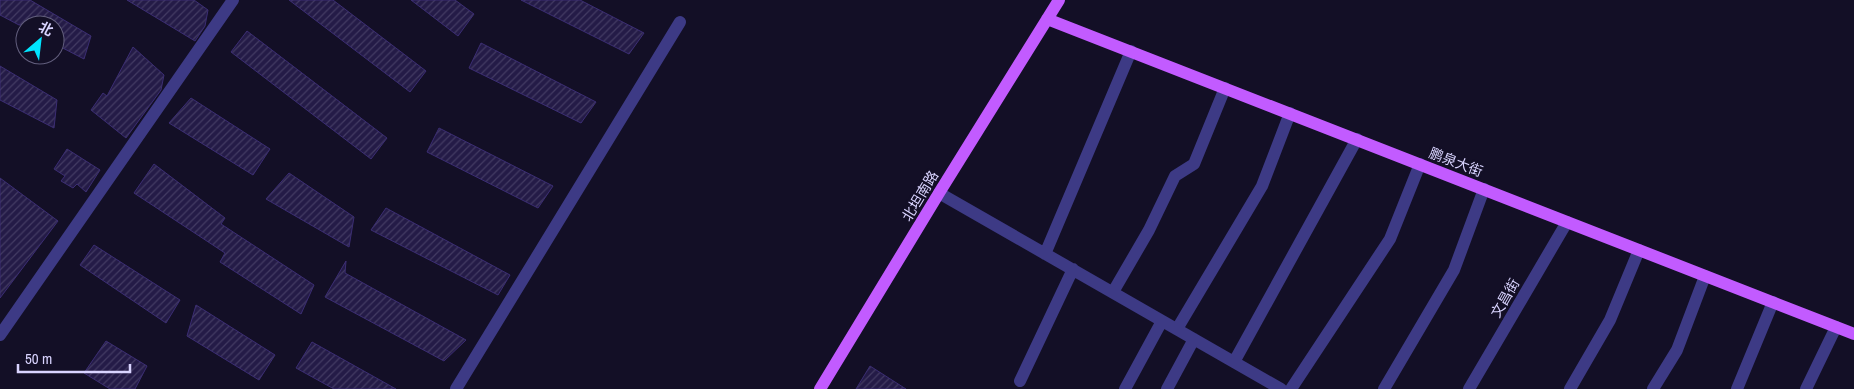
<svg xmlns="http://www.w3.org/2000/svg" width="1854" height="389" font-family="'Archivo Narrow','Noto Sans SC',sans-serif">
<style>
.building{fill:url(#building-hatch);stroke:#3b2d73}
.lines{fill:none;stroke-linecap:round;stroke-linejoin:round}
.minor{stroke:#3d3a85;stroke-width:12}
.major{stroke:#c25bff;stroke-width:12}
.labels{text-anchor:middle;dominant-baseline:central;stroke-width:5;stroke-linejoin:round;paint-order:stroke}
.street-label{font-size:14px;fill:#d9d4ff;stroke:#130f26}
</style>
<defs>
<pattern id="building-hatch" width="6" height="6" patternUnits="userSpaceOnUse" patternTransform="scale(1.25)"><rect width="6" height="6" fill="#241b47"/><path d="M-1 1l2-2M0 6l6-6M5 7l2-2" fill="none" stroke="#433b63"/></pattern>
</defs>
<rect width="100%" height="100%" fill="#130f26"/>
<!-- building -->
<path class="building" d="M 0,0 L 30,0 L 91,36 L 84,59 L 55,44 L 55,25 L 19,25 L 0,15 Z
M 127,0 L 194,0 L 208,10 L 205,26 L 195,41 Z
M 289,0 L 333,0 L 426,71 L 410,92 Z
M 411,0 L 455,0 L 474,14 L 458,36 Z
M 521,0 L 580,0 L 644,33 L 629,54 Z
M 247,31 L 387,138 L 371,159 L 231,52 Z
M 481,43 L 596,102 L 581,123 L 469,68 Z
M 133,47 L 164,75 L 161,90 L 126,138 L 91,110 L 103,93 L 107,96 Z
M 0,66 L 57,100 L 54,128 L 0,100 Z
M 191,98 L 270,149 L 253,175 L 169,123 Z
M 439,128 L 553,186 L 538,208 L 427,152 Z
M 67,149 L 100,170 L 86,192 L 77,184 L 73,188 L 61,181 L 65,176 L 54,169 Z
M 154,164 L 225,218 L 221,224 L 314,285 L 301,314 L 220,262 L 225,253 L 134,193 Z
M 289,173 L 354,217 L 349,247 L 266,199 Z
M 0,178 L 58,221 L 0,298 Z
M 386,208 L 510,275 L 498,295 L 371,230 Z
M 94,245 L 180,300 L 166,323 L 80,265 Z
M 346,261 L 345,273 L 466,340 L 444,361 L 325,297 Z
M 196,305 L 275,355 L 259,380 L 187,336 Z
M 106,341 L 147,366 L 135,389 L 110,389 L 84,373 Z
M 312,342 L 396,389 L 334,389 L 296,368 Z
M 870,366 L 906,389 L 856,389 Z"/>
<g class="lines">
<!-- minor -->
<path class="minor" d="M 939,193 L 1281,389
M 1045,254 L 1131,51
M 1113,292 L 1149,230 L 1175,176 L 1194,164 L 1225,88
M 1177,329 L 1262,186 L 1290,113
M 0,335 L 233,0
M 1234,362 L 1357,139
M 1020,381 L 1073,269
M 456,389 L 680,22
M 1125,389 L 1162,321
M 1167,389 L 1194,339
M 1291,389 L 1390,239 L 1420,164
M 1384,389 L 1454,270 L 1484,189
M 1469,389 L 1567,222
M 1570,389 L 1610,320 L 1639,250
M 1653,389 L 1677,350 L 1705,276
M 1737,389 L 1773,302
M 1806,389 L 1836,327"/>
<!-- major -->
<path class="major" d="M 1047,19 L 1854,334
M 820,389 L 939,193 L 1059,0"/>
</g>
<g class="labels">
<!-- street labels -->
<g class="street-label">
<text transform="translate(1456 162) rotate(21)">鹏泉大街</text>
<text transform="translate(920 196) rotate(-59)">北坦南路</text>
<text transform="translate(1505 298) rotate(-60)">文昌街</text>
</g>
</g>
<!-- north arrow -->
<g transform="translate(40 40) rotate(28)"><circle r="24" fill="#130f26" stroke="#625e7d"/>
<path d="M0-4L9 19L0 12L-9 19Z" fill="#00e5ff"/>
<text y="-8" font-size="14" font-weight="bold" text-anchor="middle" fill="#d9d4ff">北</text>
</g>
<!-- scale -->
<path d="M18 364v8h112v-8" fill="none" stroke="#d9d4ff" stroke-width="2.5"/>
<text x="25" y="364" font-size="15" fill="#d9d4ff" stroke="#130f26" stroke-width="4" paint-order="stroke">50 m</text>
</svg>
